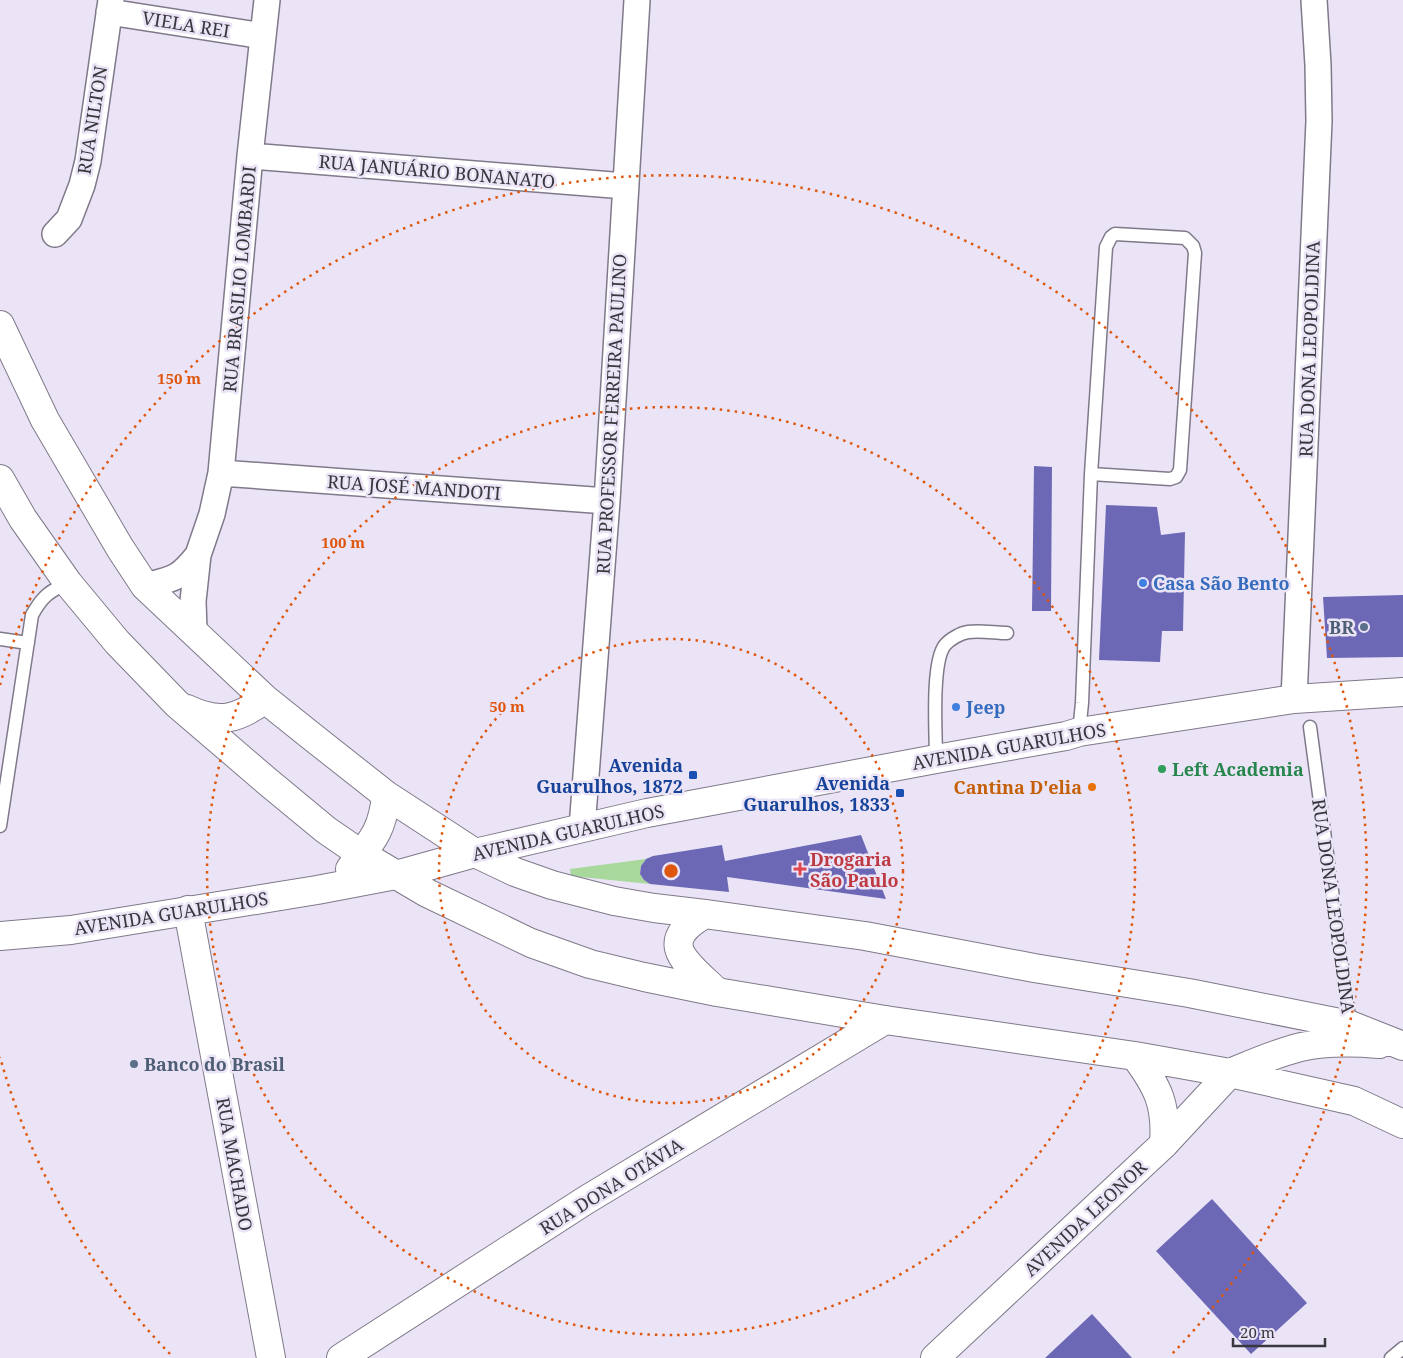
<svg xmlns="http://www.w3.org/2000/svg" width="1403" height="1358" font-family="'Noto Serif',serif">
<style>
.green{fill:#a9d89d}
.building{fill:#6c68b6}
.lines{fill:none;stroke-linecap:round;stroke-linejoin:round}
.service-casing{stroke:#7f7989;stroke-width:15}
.minor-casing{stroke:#7f7989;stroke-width:28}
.tertiary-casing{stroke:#7f7989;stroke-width:30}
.secondary-casing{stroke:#7f7989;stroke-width:30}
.service{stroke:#fff;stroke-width:12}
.minor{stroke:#fff;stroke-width:25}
.tertiary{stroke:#fff;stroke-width:28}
.secondary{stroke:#fff;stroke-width:28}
.ring{fill:none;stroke:#df570e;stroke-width:2.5;stroke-dasharray:2.5 5}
.shop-dot{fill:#3f7fe0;stroke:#ebe4f6;stroke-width:2}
.service-dot{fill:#5c6f8a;stroke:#ebe4f6;stroke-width:2}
.leisure-dot{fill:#2e9e5b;stroke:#ebe4f6;stroke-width:2}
.transit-dot{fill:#1a4fb4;stroke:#ebe4f6;stroke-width:2}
.food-dot{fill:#e8710a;stroke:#ebe4f6;stroke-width:2}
.health-dot{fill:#e0444e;stroke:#ebe4f6;stroke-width:2}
.labels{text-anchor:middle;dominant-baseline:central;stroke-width:5;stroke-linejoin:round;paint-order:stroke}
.street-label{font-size:18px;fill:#39373e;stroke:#ebe4f6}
.shop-label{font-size:18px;font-weight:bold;fill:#366cbe;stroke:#ebe4f6;text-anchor:start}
.service-label{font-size:18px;font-weight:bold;fill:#4e5e75;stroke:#ebe4f6;text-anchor:end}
.transit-label{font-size:18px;font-weight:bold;fill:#164399;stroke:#ebe4f6;text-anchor:end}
.leisure-label{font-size:18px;font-weight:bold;fill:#27864d;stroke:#ebe4f6;text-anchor:start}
.food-label{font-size:18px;font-weight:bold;fill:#c56008;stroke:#ebe4f6;text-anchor:end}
.health-label{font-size:18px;font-weight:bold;fill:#be3a42;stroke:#ebe4f6;text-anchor:start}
.centre{fill:#df570e;stroke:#ebe4f6;stroke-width:2.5}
.ring-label{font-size:15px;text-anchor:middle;font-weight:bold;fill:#df570e;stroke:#ebe4f6;stroke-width:5;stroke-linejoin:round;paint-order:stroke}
</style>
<rect width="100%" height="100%" fill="#ebe4f6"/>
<!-- green -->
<path class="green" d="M 646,859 L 641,866 L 640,874 L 644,880 L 650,884 L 571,876 L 570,869 Z"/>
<!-- building -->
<path class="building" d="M 1034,466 L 1052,467 L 1051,611 L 1032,611 Z
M 1106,505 L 1157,507 L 1161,535 L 1185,532 L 1183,631 L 1162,631 L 1160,662 L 1099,660 Z
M 1403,595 L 1403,657 L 1327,658 L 1323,597 Z
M 861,835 L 886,899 L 727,877 L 729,892 L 650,884 L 644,880 L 640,874 L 641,866 L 646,859 L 653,856 L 722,845 L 725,861 Z
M 1212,1199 L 1307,1303 L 1251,1354 L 1156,1251 Z
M 1092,1314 L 1132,1358 L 1045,1358 Z"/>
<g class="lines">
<defs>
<path id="service" d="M 0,639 L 28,643
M 1310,727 L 1350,1025
M 1079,732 L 1082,703 L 1091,474 L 1106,247 L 1111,237 L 1115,234 L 1185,238 L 1193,246 L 1195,253 L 1180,470 L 1176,477 L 1170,479 L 1091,474
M 936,759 C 936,735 931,662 945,645 C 950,639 961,633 968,632 C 980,630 995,633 1007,633
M 0,826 L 32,615 C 42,597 49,591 68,583
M 1391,1358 L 1403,1348"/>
<path id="minor" d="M 109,12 L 263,36
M 250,156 L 625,186
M 55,234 L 69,219 L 82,185 L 88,161 L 111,0
M 221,473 L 607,501
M 145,586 C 174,579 179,579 198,555
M 194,631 L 193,601 L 198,555 L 212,514 L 221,473 L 250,156 L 267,0
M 1294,699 L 1319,121 L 1318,65 L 1314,0
M 582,828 L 607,501 L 637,0"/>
<path id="tertiary" d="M 188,910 L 271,1358
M 341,1358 L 586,1200 L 885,1020
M 935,1358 L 1164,1144 L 1230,1073"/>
<path id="secondary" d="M 0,325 L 45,420 L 120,548 L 145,586 L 265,699 L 315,739 L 386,795 L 475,853 L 515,872 L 552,885 L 614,901 L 654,908 L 705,914 L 865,936 L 1034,968 L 1189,993 L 1350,1025 L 1403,1046
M 0,479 L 23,519 L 68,583 L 117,642 L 177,704 L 268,782 L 326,830 L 361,854 L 427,893 L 531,943 L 590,964 L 644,977 L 717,992 L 885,1020 L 1135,1056 L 1230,1073 L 1354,1101 L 1403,1124
M 187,709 C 219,724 237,720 265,699
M 350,869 C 371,842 383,831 386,795
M 705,914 C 654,943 687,963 717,992
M 0,936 L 71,930 L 317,890 L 396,875 L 475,853 L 647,813 L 936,759 L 1066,736 L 1079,732 L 1294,699 L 1403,692
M 1135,1056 C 1158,1087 1167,1105 1164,1144
M 1230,1073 C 1254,1063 1276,1053 1301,1047 C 1326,1041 1353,1042 1379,1044"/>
</defs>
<!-- service casing -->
<use href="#service" class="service-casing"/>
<!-- minor casing -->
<use href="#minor" class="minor-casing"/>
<!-- tertiary casing -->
<use href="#tertiary" class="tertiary-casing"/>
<!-- secondary casing -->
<use href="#secondary" class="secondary-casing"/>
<!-- service -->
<use href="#service" class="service"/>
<!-- minor -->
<use href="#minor" class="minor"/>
<!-- tertiary -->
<use href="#tertiary" class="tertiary"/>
<!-- secondary -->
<use href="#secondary" class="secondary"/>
</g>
<!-- distance rings -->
<g class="ring">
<circle cx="671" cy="871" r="232"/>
<circle cx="671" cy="871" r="464"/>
<path d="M170 1354A696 696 0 0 1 0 1057M0 685A696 696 0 1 1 1172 1354"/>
</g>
<!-- markers -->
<g class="shop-dot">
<circle cx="1143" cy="583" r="5"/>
<circle cx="956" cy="707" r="5"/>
</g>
<g class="service-dot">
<circle cx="1364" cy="627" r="5"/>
<circle cx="134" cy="1064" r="5"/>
</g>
<circle class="leisure-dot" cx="1162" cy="769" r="5"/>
<g class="transit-dot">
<rect x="688" y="770" width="10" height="10" rx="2.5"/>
<rect x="895" y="788" width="10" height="10" rx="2.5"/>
</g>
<circle class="food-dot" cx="1092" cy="787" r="5"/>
<path class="health-dot" d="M797.5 861.5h5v5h5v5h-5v5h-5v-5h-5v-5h5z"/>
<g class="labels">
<!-- street labels -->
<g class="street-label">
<text transform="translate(186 24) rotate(9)">VIELA REI</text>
<text transform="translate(92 120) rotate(-81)">RUA NILTON</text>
<text transform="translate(437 171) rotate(5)">RUA JANUÁRIO BONANATO</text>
<text transform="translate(239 279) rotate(-85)">RUA BRASILIO LOMBARDI</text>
<text transform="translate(1309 349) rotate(-88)">RUA DONA LEOPOLDINA</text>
<text transform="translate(611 414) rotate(-87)">RUA PROFESSOR FERREIRA PAULINO</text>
<text transform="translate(414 487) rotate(4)">RUA JOSÉ MANDOTI</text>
<text transform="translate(1009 746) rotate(-10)">AVENIDA GUARULHOS</text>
<text transform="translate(568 832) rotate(-13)">AVENIDA GUARULHOS</text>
<text transform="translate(1334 906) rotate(82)">RUA DONA LEOPOLDINA</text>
<text transform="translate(171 913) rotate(-9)">AVENIDA GUARULHOS</text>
<text transform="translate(235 1164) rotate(80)">RUA MACHADO</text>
<text transform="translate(611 1186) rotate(-32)">RUA DONA OTÁVIA</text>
<text transform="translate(1085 1218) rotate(-43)">AVENIDA LEONOR</text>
</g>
<!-- shop labels -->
<g class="shop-label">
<text x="1153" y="583">Casa São Bento</text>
<text x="966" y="707">Jeep</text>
</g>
<!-- service labels -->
<g class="service-label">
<text x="1354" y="627">BR</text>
<text x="144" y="1064" text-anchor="start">Banco do Brasil</text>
</g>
<!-- transit labels -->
<g class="transit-label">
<text x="683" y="765">Avenida<tspan x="683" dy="21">Guarulhos, 1872</tspan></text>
<text x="890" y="783">Avenida<tspan x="890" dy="21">Guarulhos, 1833</tspan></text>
</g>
<!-- leisure labels -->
<g class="leisure-label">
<text x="1172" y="769">Left Academia</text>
</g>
<!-- food labels -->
<g class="food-label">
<text x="1082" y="787">Cantina D'elia</text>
</g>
<!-- health labels -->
<g class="health-label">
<text x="810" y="859">Drogaria<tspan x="810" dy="21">São Paulo</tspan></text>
</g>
</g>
<circle cx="671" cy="871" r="8" class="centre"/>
<g class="ring-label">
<text x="179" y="384">150 m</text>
<text x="343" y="548">100 m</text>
<text x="507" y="712">50 m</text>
</g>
<!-- scale -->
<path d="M1233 1338v8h92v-8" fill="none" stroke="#39373e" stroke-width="2.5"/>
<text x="1240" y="1338" font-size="15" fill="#39373e" stroke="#ebe4f6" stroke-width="4" paint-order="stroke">20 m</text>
</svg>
